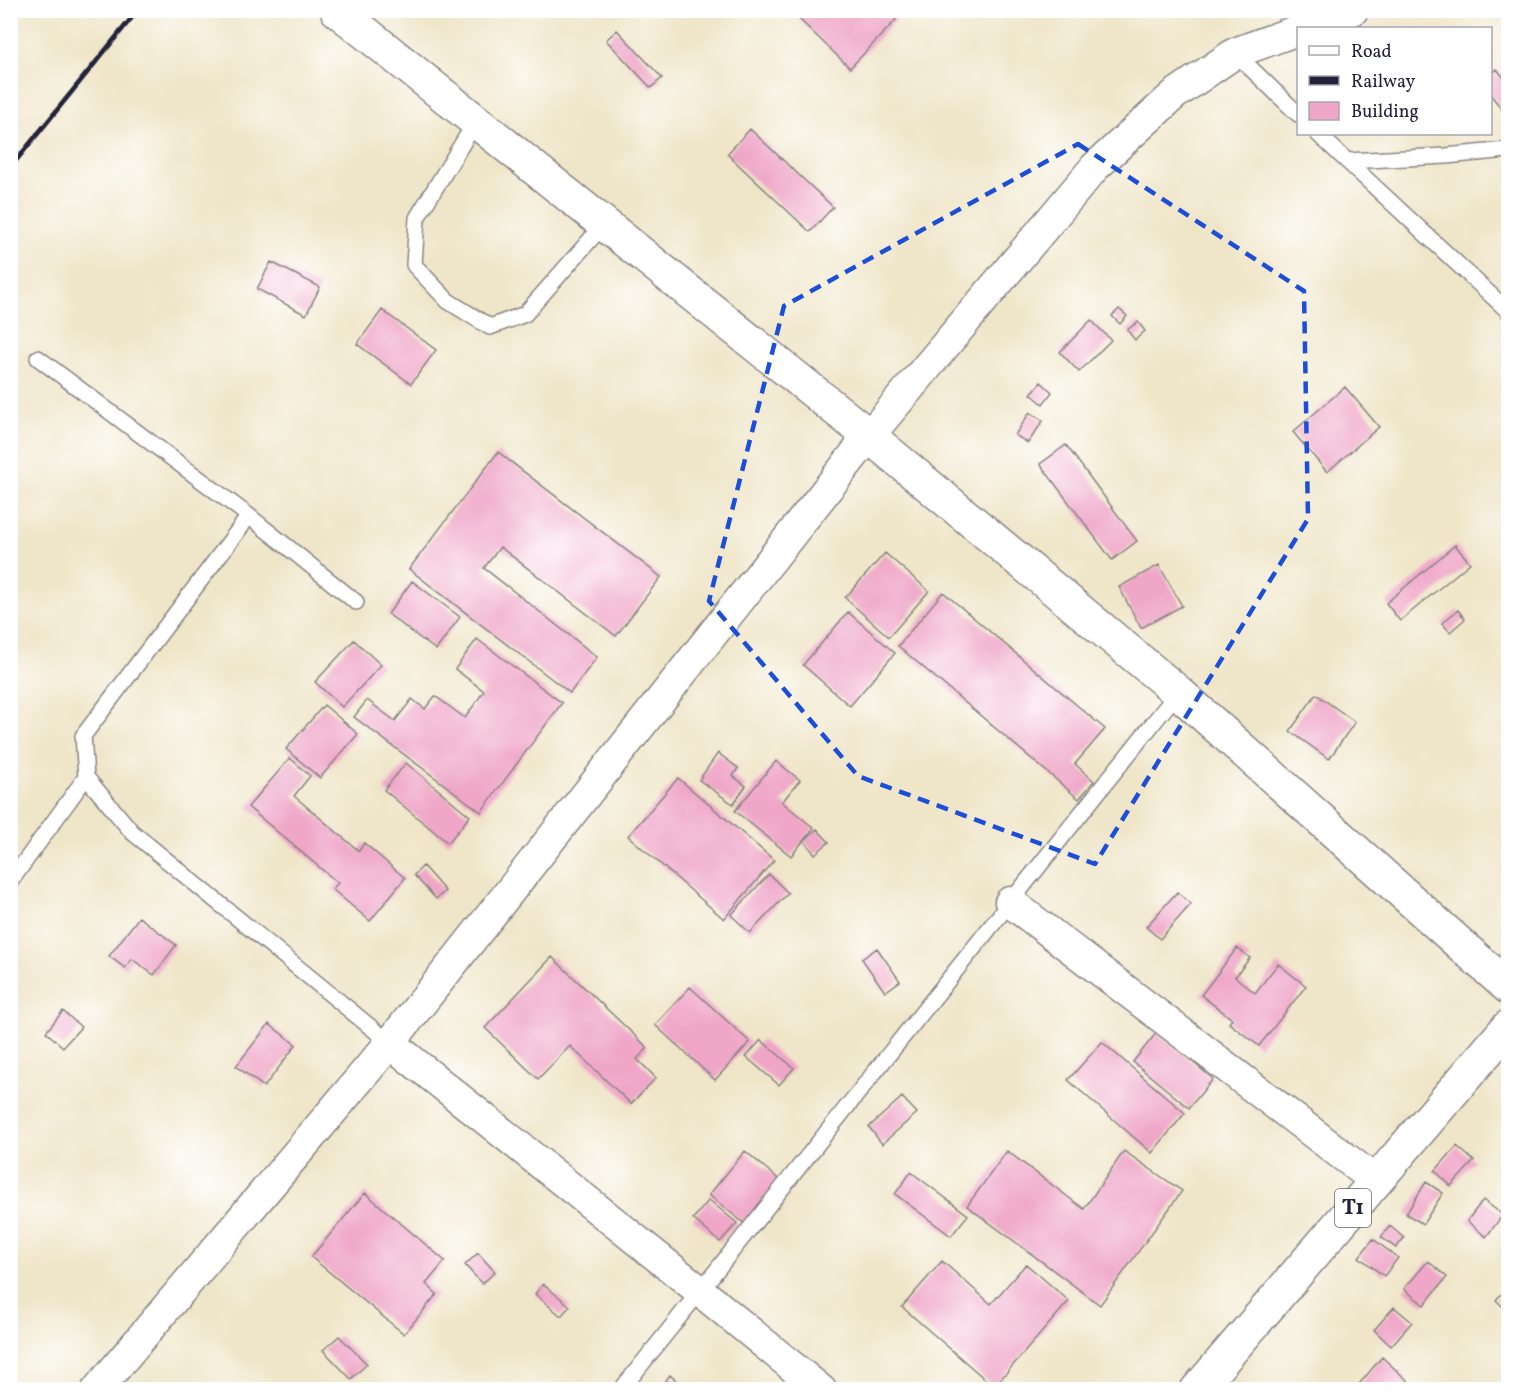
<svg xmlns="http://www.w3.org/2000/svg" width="1519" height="1400" font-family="Vollkorn,serif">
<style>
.building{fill:#efa6c7}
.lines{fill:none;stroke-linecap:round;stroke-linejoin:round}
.service-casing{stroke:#888482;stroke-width:18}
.minor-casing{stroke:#888482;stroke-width:33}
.tertiary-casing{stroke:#888482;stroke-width:36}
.trunk-casing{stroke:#888482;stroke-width:36}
.service{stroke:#fff;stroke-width:15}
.minor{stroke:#fff;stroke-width:30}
.tertiary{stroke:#fff;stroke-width:33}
.trunk{stroke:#fff;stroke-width:33}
.rail{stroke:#22223b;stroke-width:4.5}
.marked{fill:none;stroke:#1d4ed8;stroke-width:4.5;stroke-dasharray:12 8;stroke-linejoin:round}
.labels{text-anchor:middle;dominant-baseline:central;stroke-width:5;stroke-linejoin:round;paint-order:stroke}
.shield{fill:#fff;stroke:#646476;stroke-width:1.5}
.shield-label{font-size:22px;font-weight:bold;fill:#22223b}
</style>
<rect width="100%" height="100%" fill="#fff"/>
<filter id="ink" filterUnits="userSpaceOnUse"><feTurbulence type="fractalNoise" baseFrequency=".0167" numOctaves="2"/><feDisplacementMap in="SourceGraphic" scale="12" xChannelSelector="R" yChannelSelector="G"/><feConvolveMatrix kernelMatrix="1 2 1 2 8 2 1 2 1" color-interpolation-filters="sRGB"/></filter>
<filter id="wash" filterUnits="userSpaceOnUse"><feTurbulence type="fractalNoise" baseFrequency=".008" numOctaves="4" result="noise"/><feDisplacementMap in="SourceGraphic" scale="24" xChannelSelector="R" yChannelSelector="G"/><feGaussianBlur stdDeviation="1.35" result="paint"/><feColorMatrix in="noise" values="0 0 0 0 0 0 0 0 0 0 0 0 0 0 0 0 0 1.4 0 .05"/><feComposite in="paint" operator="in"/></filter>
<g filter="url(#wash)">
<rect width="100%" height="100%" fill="#efe5c8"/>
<g id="blocks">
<!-- building -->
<path class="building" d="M 808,10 L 887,10 L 896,20 L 850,68 L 799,19 Z
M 617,30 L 662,78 L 651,88 L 606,40 Z
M 1497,69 L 1508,83 L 1508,117 L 1490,94 L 1490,75 Z
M 750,129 L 833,207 L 810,232 L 727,154 Z
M 271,262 L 320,287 L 306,315 L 257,289 Z
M 1119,309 L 1127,316 L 1120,324 L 1112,316 Z
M 382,310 L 436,350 L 411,384 L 357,344 Z
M 1091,320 L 1111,340 L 1079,372 L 1060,352 Z
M 1138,322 L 1145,331 L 1135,340 L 1127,330 Z
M 1041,382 L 1052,392 L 1043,404 L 1031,394 Z
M 1345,387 L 1379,427 L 1327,472 L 1293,432 Z
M 1030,412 L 1043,421 L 1028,443 L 1015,435 Z
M 1066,445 L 1137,541 L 1112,560 L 1040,464 Z
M 498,452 L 661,577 L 616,636 L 500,547 L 484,568 L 597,657 L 570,693 L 409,569 Z
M 1455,545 L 1470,563 L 1400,621 L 1386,603 Z
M 885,553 L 929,591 L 889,637 L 845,598 Z
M 1159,565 L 1182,606 L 1141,628 L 1119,587 Z
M 412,581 L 460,617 L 436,650 L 388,614 Z
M 943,592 L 1105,729 L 1075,764 L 1094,781 L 1079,799 L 898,646 Z
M 1458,610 L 1465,619 L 1450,632 L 1442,623 Z
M 848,612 L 895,653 L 850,706 L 803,665 Z
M 477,639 L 562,703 L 481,812 L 354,717 L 367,700 L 395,721 L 412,699 L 425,709 L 435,696 L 465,718 L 484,691 L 455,669 Z
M 354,640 L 381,665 L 342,707 L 315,682 Z
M 1316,694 L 1355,722 L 1329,759 L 1290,731 Z
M 324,705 L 358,734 L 320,778 L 286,749 Z
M 718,753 L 738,768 L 733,776 L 746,786 L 733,804 L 699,780 Z
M 290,758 L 310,776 L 294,796 L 359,851 L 364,843 L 405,878 L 370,921 L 332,889 L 338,883 L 248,807 Z
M 776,761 L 800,780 L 782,802 L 814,828 L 791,856 L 735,811 Z
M 406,763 L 470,816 L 448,843 L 384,790 Z
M 678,778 L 774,860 L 724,919 L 628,836 Z
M 817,829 L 829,842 L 815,854 L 804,841 Z
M 423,866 L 445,891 L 436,899 L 414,875 Z
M 769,874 L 788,893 L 750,933 L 731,915 Z
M 1177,892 L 1191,904 L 1160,939 L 1146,927 Z
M 139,917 L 176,945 L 154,975 L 132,959 L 125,968 L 109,956 Z
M 877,948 L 900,981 L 885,992 L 862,959 Z
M 1237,948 L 1250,958 L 1235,977 L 1255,993 L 1278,964 L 1306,986 L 1259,1046 L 1229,1023 L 1232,1019 L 1201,995 Z
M 552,957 L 648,1048 L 637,1059 L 656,1078 L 631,1104 L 570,1046 L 538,1079 L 485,1028 Z
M 690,987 L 750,1042 L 715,1080 L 655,1025 Z
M 63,1011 L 81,1027 L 63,1047 L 46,1032 Z
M 269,1024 L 296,1045 L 264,1087 L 236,1066 Z
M 1157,1032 L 1213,1079 L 1189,1108 L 1133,1062 Z
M 761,1040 L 794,1068 L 779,1085 L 746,1057 Z
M 1102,1042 L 1185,1113 L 1152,1153 L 1068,1080 Z
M 902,1097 L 917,1113 L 882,1144 L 869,1127 Z
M 1457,1146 L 1474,1161 L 1451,1186 L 1435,1171 Z
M 745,1151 L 782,1182 L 746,1225 L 709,1195 Z
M 1007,1151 L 1084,1209 L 1124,1151 L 1182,1191 L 1100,1305 L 967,1206 Z
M 911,1172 L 968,1215 L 951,1236 L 895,1194 Z
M 1426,1182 L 1443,1193 L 1423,1224 L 1406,1214 Z
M 365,1193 L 445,1261 L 426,1284 L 437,1294 L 404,1334 L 311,1257 Z
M 709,1200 L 737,1223 L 720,1242 L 693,1219 Z
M 1483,1200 L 1503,1215 L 1486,1237 L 1467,1221 Z
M 1390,1226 L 1404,1238 L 1396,1248 L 1381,1237 Z
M 1373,1239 L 1398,1258 L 1384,1276 L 1359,1257 Z
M 478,1253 L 495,1272 L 482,1284 L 465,1265 Z
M 942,1261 L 991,1304 L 1026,1264 L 1069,1301 L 994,1387 L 902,1307 Z
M 1428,1261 L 1447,1277 L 1424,1305 L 1404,1289 Z
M 543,1284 L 570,1306 L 561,1316 L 535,1294 Z
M 1508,1286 L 1508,1312 L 1496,1300 Z
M 1394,1307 L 1412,1322 L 1391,1346 L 1374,1330 Z
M 339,1336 L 367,1364 L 351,1379 L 323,1350 Z
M 1382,1357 L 1408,1381 L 1400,1390 L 1354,1390 Z
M 670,1375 L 687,1390 L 658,1390 Z"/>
</g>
</g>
<g filter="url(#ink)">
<use href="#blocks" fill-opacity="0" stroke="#888482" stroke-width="1.5"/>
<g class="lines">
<defs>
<path id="service" d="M 1235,53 L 1298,114
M 476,121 L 417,218 L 414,265 L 448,301 L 490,327 L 525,314 L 604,224
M 1318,134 L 1508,311
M 1347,161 L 1446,156 L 1508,150
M 38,358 L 249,516 L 356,602
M 249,516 L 83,736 L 86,777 L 132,832 L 390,1043
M 10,882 L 86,777
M 621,1390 L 1178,692"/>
<path id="minor" d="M 1304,28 L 1353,10
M 1010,902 L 1376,1181
M 390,1043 L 700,1291 L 821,1390
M 97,1390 L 390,1043 L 869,436 L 1095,167 L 1174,95 L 1235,53 L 1298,30"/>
<path id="tertiary" d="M 337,10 L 869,436 L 1178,692 L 1508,987"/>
<path id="trunk" d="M 1197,1390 L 1508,1027"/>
</defs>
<!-- service casing -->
<use href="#service" class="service-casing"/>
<!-- minor casing -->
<use href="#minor" class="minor-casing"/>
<!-- tertiary casing -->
<use href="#tertiary" class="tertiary-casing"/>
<!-- trunk casing -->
<use href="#trunk" class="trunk-casing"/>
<!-- service -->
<use href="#service" class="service"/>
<!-- minor -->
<use href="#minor" class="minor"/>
<!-- tertiary -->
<use href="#tertiary" class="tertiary"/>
<!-- trunk -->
<use href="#trunk" class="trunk"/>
<!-- rail -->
<path class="rail" d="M 10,168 L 138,10"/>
</g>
</g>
<!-- marked area -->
<path class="marked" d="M 1078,144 L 1304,291 L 1308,519 L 1095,864 L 858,776 L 709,601 L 784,306 Z"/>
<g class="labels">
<!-- shield labels -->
<rect class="shield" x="1335" y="1189" width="36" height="38" rx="4.5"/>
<g class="shield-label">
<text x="1353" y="1208">T1</text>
</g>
</g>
<!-- margin -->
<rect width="1519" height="1400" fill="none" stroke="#fff" stroke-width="36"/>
<!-- legend -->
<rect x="1297" y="27" width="195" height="108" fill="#ffffff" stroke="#a7a7b1" stroke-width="1.5"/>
<rect x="1309" y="46" width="30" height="9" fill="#ffffff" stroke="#a7a7b1" stroke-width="1.5"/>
<text x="1351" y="57" font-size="18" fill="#22223b">Road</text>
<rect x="1309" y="76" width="30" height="9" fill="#22223b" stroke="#a7a7b1" stroke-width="1.5"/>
<text x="1351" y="87" font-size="18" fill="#22223b">Railway</text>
<rect x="1309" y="102" width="30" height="18" fill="#efa6c7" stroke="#a7a7b1" stroke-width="1.5"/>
<text x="1351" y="117" font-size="18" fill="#22223b">Building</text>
</svg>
